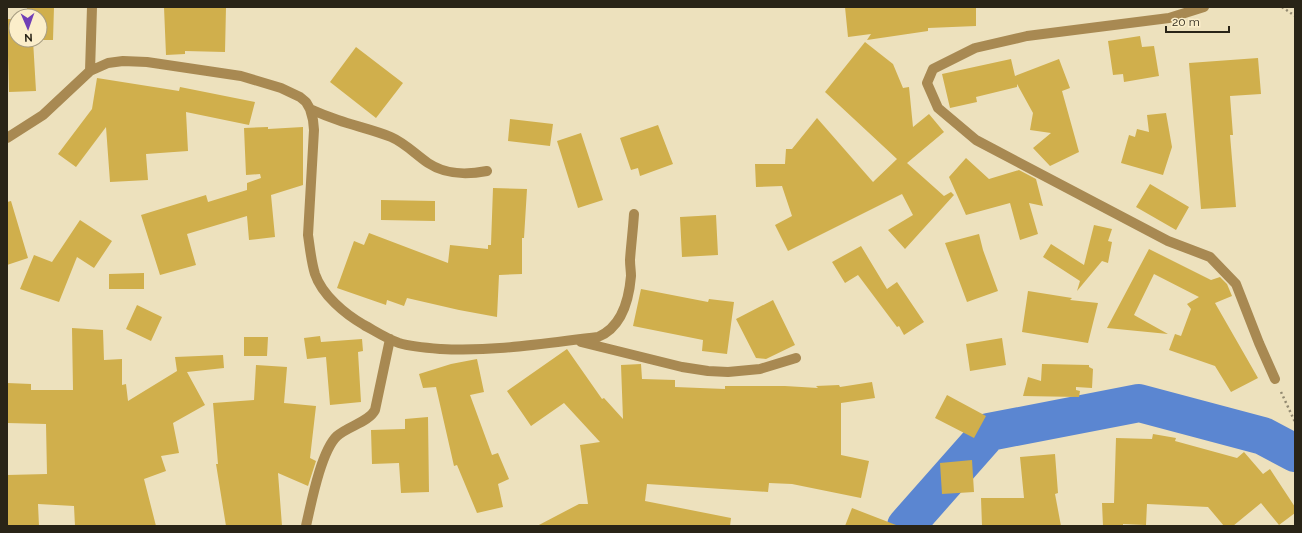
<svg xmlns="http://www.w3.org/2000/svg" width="1302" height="533" font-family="Raleway,sans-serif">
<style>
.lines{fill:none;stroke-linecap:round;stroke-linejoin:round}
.river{stroke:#5b86d1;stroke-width:38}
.building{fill:#d0af4c}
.path{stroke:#928970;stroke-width:2.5;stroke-dasharray:2 3;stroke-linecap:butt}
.minor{stroke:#a88952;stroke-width:10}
</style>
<rect width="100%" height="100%" fill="#ede1bd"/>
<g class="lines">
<!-- river -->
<path class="river" d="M 906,526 L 989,432 L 1139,403 L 1263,436 L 1295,453"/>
</g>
<!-- building -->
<path class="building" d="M 27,7 L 54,7 L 53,40 L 40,40 L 40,16 L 27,16 Z
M 164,7 L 226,7 L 225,52 L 185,51 L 185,54 L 166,55 Z
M 845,7 L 976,7 L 976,26 L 928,28 L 928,31 L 867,40 L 871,34 L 848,37 Z
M 7,19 L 16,19 L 16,40 L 33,40 L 36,91 L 9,92 Z
M 1140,36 L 1142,47 L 1154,46 L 1159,76 L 1124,82 L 1123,74 L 1113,75 L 1108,41 Z
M 865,42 L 893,64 L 903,88 L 909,87 L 913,127 L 929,114 L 944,132 L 907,163 L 944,196 L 951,192 L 954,195 L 905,249 L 888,230 L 913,215 L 902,194 L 788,251 L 775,225 L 792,216 L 782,186 L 756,187 L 755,164 L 785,164 L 786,149 L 792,149 L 817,118 L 873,182 L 897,159 L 825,92 Z
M 356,47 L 403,83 L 376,118 L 330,82 Z
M 1258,58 L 1261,94 L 1230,96 L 1233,135 L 1230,135 L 1236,207 L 1201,209 L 1189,63 Z
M 1011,59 L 1015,76 L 1059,59 L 1070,88 L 1062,91 L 1079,152 L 1050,166 L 1033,148 L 1051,133 L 1030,130 L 1033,113 L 1017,84 L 1017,87 L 976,97 L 977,102 L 950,108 L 942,74 Z
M 97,78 L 179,91 L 180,87 L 255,102 L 249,125 L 186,112 L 188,151 L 146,154 L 148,180 L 110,182 L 106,127 L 76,167 L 58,154 L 92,109 Z
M 1166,113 L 1172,147 L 1163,175 L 1121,163 L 1129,135 L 1135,137 L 1137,129 L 1149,132 L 1147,115 Z
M 510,119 L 553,124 L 550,146 L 508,141 Z
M 658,125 L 673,164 L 640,176 L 638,168 L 631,170 L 620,138 Z
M 268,127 L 268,129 L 303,127 L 303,185 L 271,195 L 275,237 L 249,240 L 247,216 L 187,234 L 196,265 L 160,275 L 141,215 L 206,195 L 208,202 L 247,190 L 247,183 L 261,178 L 260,174 L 246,175 L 244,128 Z
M 581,133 L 603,200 L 578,208 L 557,141 Z
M 966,158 L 989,179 L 1019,170 L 1036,179 L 1043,206 L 1029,203 L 1038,234 L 1020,240 L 1010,203 L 966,215 L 949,177 Z
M 1150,184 L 1189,207 L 1176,230 L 1136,207 Z
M 493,188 L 527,189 L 524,238 L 522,238 L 522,274 L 499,275 L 497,317 L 459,310 L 407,298 L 404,306 L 387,300 L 386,305 L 337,288 L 354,241 L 364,245 L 369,233 L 448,263 L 450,245 L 488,249 L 488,245 L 491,245 Z
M 381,200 L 435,201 L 435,221 L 381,220 Z
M 11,201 L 28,258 L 7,265 L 7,202 Z
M 716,215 L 718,255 L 682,257 L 680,217 Z
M 80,220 L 112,241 L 94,268 L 77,257 L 59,302 L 20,289 L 34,255 L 52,262 Z
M 1094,225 L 1112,229 L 1108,241 L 1112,242 L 1108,263 L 1102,261 L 1077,291 L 1080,281 L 1043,257 L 1051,244 L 1084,265 Z
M 979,234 L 983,250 L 998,291 L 967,302 L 945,243 Z
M 861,246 L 887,289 L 897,282 L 924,322 L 904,335 L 899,326 L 897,327 L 858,275 L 845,283 L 832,262 Z
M 1149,249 L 1211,280 L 1220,277 L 1227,284 L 1232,296 L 1215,303 L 1258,378 L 1231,392 L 1215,366 L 1169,350 L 1175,334 L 1181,336 L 1191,309 L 1187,304 L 1199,297 L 1154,274 L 1134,315 L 1168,334 L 1107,328 Z
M 144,273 L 144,289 L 109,289 L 109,274 Z
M 641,289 L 708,302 L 709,299 L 734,302 L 727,354 L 702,351 L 703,340 L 633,326 Z
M 1028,291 L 1072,298 L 1070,300 L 1098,303 L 1088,343 L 1022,332 Z
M 773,300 L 795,345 L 766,359 L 756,358 L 736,319 Z
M 137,305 L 162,317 L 151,341 L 126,329 Z
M 72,328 L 103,330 L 104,360 L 122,359 L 122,385 L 126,384 L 128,401 L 177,371 L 175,357 L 223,355 L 224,368 L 187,372 L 205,405 L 173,423 L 179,453 L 161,456 L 166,471 L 144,479 L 156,526 L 75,526 L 74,506 L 38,504 L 39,526 L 8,526 L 7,475 L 47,474 L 46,424 L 7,423 L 7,383 L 31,384 L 31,390 L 73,390 Z
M 320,336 L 321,342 L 362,339 L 363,351 L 358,352 L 361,402 L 330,405 L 326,357 L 307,359 L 304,338 Z
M 244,337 L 268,337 L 267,356 L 244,356 Z
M 1002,338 L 1006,365 L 970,371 L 966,344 Z
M 567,349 L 602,399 L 604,398 L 623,419 L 621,365 L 641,364 L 642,379 L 675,380 L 675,387 L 725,389 L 725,386 L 785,386 L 818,388 L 816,386 L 839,385 L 840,387 L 872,382 L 875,398 L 841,403 L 841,455 L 869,461 L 861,498 L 792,484 L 769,483 L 768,492 L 647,484 L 645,501 L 731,518 L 730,526 L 537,526 L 579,504 L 588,504 L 580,445 L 600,442 L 564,403 L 531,426 L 507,391 Z
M 477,359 L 484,392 L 470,395 L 492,455 L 498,453 L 509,479 L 498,484 L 503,507 L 477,513 L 457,465 L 454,466 L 436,387 L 423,388 L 419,374 L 451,364 Z
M 1042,364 L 1089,365 L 1089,367 L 1093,369 L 1092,388 L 1076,387 L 1076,390 L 1080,391 L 1079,397 L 1023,396 L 1028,377 L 1041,381 Z
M 256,365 L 287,367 L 284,403 L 316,406 L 310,458 L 316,461 L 308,486 L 278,473 L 282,526 L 226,526 L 216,464 L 218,464 L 213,403 L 254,400 Z
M 947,395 L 986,416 L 974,438 L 935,418 Z
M 428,417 L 429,492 L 401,493 L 399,463 L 372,464 L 371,430 L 405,429 L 405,419 Z
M 1153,434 L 1176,438 L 1175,441 L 1237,458 L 1244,452 L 1263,474 L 1270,469 L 1295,507 L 1295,513 L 1279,525 L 1261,503 L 1233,526 L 1224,526 L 1208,507 L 1147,504 L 1146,525 L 1123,524 L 1123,526 L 1103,526 L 1102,503 L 1114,503 L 1116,438 L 1152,439 Z
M 1055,454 L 1058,493 L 1055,494 L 1061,526 L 982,526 L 981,498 L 1024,498 L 1020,457 Z
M 972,460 L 974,492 L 942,494 L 940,463 Z
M 852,508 L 896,525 L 896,526 L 845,526 Z"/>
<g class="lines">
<!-- path -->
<path class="path" d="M 1282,7 L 1295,16
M 1281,392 L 1295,422"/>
<!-- minor -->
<path class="minor" d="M 1204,7 L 1169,18 L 1027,36 L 975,48 L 933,69 L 927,83 L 938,108 L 976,140 L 1168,241 L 1210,257 L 1236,284 L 1259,343 L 1275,379
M 90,71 L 92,7
M 310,109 C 319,113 329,117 338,120 C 355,126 374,130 391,137 C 405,143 415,154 428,163 C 446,175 466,175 487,171
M 7,138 L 43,115 L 90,71 L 108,63 L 123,61 L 147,62 L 241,76 L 281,88 L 300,97 L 306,102 L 310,109 L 313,120 L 314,130 L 308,235 C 310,248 311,261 315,274 C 322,295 345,314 364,325 C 375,331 387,339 399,343 C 412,347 427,348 441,349 C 494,352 546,343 598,337 C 622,327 629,300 631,276 C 631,271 630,266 630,260 C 631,245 633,230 634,214
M 581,342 L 682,367 L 708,371 L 728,372 L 760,369 L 796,358
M 306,526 C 311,504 321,451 337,436 C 348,426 369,422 375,410 L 390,339"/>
</g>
<!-- border -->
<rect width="1302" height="533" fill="none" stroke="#292417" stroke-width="16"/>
<!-- north arrow -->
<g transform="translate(28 28) rotate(178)"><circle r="19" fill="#fbeeca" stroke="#a79d82"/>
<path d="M0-3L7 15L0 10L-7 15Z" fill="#713fb6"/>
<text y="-6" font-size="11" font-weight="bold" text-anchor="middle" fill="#292417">N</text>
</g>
<!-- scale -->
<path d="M1166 26v6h63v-6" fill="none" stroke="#292417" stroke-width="2"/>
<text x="1172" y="26" font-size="12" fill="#292417" stroke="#fbeeca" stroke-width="3" paint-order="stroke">20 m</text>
</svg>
